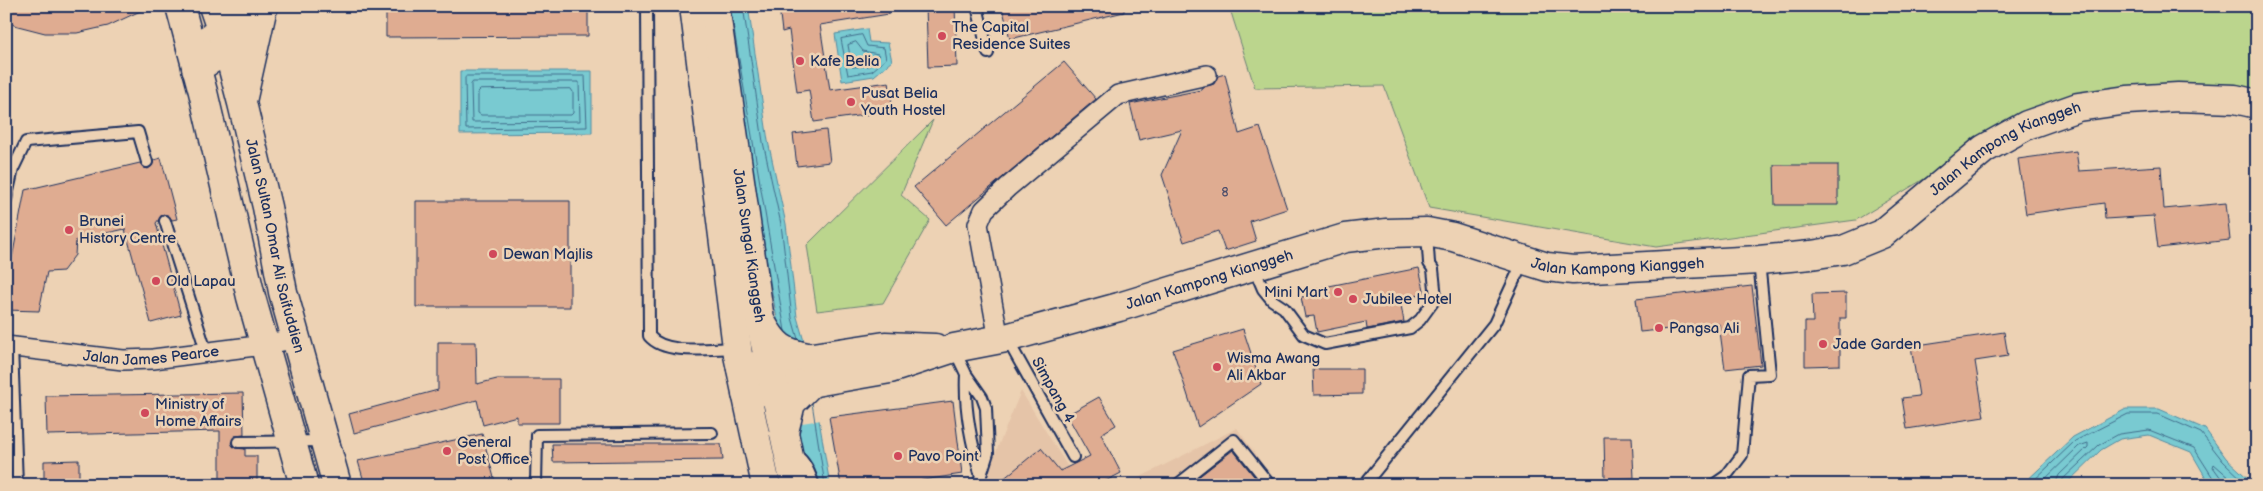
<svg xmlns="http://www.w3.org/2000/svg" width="2263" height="491" font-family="'Balsamiq Sans',sans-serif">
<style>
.built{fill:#e5c4a8}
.green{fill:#bbd58d;stroke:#6b8276}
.water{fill:#79cad1;stroke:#538ca3}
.pier{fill:#edd2b4}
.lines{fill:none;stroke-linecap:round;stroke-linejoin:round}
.shore{stroke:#416d8c;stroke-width:1}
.building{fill:#dfac91;stroke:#1b2f5e}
.lane-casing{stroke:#1b2f5e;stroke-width:14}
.street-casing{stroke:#1b2f5e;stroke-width:22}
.secondary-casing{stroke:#1b2f5e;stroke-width:31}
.primary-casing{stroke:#1b2f5e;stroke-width:31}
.lane{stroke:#edd2b4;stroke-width:10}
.street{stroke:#edd2b4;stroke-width:19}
.secondary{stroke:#edd2b4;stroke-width:28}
.primary{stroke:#edd2b4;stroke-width:28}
.poi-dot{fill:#d1495b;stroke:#edd2b4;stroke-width:2}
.labels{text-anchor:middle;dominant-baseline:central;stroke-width:5;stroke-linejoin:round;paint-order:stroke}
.number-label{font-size:12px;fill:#4c4e6b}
.poi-label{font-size:15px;fill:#1b2f5e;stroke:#edd2b4;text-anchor:start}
.street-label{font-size:15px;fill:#1b2f5e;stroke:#edd2b4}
</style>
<rect width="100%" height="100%" fill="#edd2b4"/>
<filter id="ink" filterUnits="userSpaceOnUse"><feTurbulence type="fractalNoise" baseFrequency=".02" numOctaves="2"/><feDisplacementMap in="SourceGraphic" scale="10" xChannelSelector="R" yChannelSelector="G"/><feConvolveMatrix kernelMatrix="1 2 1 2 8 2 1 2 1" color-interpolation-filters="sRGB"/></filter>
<g filter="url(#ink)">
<!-- built -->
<path class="built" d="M 1021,391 L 1079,485 L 982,485 Z
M 1237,428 L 1277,485 L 1125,485 Z"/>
<!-- green -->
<path class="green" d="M 1229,6 L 2257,6 L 2257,104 L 2050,103 L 1856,220 L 1656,247 L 1429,208 L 1384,86 L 1255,88 Z
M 933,120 L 901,195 L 930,220 L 883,303 L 817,311 L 807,245 Z"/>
<!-- water -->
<path class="water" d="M 725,6 L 748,6 L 768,141 L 786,224 L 797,317 L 808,355 L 830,485 L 809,485 L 771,287 Z
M 867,29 L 869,42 L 888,43 L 892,61 L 874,76 L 842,81 L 835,34 Z
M 460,71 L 592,71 L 592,133 L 460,134 Z
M 2126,409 L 2159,409 L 2205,429 L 2226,458 L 2255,485 L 2213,485 L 2205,476 L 2191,452 L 2149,435 L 2120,439 L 2101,450 L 2065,485 L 2022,485 L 2073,437 Z"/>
<!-- pier -->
<path class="pier" d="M 808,355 L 821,420 L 796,424 Z"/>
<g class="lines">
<!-- shore -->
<path class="shore" d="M 730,6 L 785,331
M 743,6 L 763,142 L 781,224 L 792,318 L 798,339
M 862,35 L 867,46 L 884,48 L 886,59 L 872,71 L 848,75 L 841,39 Z
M 856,42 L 863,51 L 878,54 L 879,57 L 869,66 L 852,67 L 848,45 Z
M 467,76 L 585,76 L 587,127 L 466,129 L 465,78 Z
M 473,82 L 579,82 L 580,121 L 472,122 L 471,85 Z
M 571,89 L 573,92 L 573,113 L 571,115 L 481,115 L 478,113 L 478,92 L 480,90 Z
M 812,403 L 825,485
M 2029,485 L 2075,441 L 2128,414 L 2158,414 L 2201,433 L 2223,461 L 2248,485
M 2039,485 L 2079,446 L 2088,443 L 2088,447 L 2059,475 L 2055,485
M 2062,485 L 2063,479 L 2099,445 L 2119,434 L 2149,430 L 2194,448 L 2215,481 L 2216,485
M 2222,485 L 2221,478 L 2213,467 L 2214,464 L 2238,485"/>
</g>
<!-- building -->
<path class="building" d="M 6,6 L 151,6 L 108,26 L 77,33 L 45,33 L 14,25 L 6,21 Z
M 386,6 L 588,6 L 588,36 L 386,37 Z
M 779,6 L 888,6 L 889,14 L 820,25 L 830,90 L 889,82 L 893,111 L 814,122 L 809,90 L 797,92 L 789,30 L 782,32 Z
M 926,6 L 955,6 L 957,66 L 928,67 Z
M 1002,6 L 1124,6 L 1124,12 L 1010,39 Z
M 1064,62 L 1096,99 L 946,225 L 914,187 Z
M 1225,74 L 1239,134 L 1260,127 L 1287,209 L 1250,221 L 1256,241 L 1225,251 L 1218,231 L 1184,242 L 1162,175 L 1182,130 L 1139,140 L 1130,104 L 1201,90 L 1201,88 L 1214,84 L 1218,76 Z
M 826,130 L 830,162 L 797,166 L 793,134 Z
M 2076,151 L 2079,171 L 2161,166 L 2164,209 L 2226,203 L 2230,240 L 2158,248 L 2154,216 L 2105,219 L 2104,203 L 2026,214 L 2018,159 Z
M 161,158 L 177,219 L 172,220 L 169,216 L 163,214 L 156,223 L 181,315 L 151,323 L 125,229 L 76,240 L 75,255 L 63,271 L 47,272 L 39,311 L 6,310 L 6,290 L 25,190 L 140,163 L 143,167 L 148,169 L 152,166 L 154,160 Z
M 1774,165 L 1838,165 L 1838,205 L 1775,205 Z
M 416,201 L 570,201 L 570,307 L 416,307 Z
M 1419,268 L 1425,294 L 1400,299 L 1404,322 L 1367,329 L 1366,322 L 1317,332 L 1314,316 L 1305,317 L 1301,297 L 1310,296 L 1309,290 Z
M 1752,286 L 1761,365 L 1725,369 L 1719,324 L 1640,332 L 1636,299 Z
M 1846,293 L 1846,318 L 1840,318 L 1840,365 L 1805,366 L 1805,322 L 1813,322 L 1812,294 Z
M 1243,329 L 1261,384 L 1198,427 L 1173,350 Z
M 2004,332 L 2008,356 L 1975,361 L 1984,417 L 1907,429 L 1902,398 L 1919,396 L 1911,346 Z
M 438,342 L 476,342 L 477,384 L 497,379 L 559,379 L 559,423 L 517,423 L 517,416 L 483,425 L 477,400 L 354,433 L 349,414 L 438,390 Z
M 1313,369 L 1362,369 L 1362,394 L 1314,395 Z
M 243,393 L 244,435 L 235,436 L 231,443 L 235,448 L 245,449 L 245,456 L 257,456 L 257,485 L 220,485 L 220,431 L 47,435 L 46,396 Z
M 1099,397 L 1116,425 L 1101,434 L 1121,473 L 1098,485 L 996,485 L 1041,448 L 1060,471 L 1090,456 L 1067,415 Z
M 953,401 L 962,474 L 917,481 L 917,485 L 841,485 L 829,417 Z
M 482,434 L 496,485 L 365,485 L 358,461 Z
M 1604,437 L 1632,437 L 1634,478 L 1605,479 Z
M 552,444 L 721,444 L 723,460 L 553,462 Z
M 1233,450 L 1261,485 L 1188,485 Z
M 79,460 L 79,485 L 44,485 L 44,461 Z"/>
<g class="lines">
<defs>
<path id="lane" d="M 647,6 L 649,336 C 666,356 712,348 737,348
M 977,6 L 988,53
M 6,200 L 13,169 L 26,142 L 138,132 L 147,162
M 165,221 L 206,351
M 1254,268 L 1263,289 L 1272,300 L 1284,308 L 1304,335 L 1325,344 L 1410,328 L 1420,320 L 1436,298 L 1433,269 L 1429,263 L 1427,234
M 1007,339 L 1073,457
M 12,346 L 17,485
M 954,349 L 966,374 L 982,397 L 986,408 L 988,453 L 978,485
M 966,374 C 964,409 971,443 981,476
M 238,442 L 324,441
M 797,456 C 806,462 810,475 814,485
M 536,485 L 537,435 L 712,433
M 1177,485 L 1234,440 L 1270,485
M 1364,485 L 1494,324 L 1523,261
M 1713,485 L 1726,476 L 1742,455 L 1749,375 L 1770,374 L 1759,261"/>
<g id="street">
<path d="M 999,340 L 978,224 L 984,210 L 1008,187 L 1118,95 L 1207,75"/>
<path id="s1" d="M 6,346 L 123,360 L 153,359 L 264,345 L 296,338"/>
</g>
<g id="secondary">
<path d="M 191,48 C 214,37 228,29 241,6"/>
<path d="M 196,68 C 227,52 246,36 264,6"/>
<path d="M 741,368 L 885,346 L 935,348"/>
<path id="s2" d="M 746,394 L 890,369 L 954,348 L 1006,338 L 1119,307 L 1345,238 L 1387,233 L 1427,232 L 1453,237 L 1547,267 L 1573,270 L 1759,260 L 1811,255 L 1843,250 L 1882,234 L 1984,149 L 2027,125 L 2078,107 L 2127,100 L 2178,97 L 2235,99 L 2257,104"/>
</g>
<g id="primary">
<path d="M 180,6 L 203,92 L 251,297 L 304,485"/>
<path id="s3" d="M 213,6 L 228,50 L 242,103 L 267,207 L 283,292 L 337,485"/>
<path d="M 694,6 L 738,355 L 766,485"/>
<path id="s4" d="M 715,6 L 760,320 L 795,485"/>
<path d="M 243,97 L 263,7"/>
<path d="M 763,325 C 775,347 784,352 807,357"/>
<path d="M 784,432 L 791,403 L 811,383"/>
</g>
</defs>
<!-- lane casing -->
<use href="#lane" class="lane-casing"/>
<!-- street casing -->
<use href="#street" class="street-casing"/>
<!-- secondary casing -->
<use href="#secondary" class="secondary-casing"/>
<!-- primary casing -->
<use href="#primary" class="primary-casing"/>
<!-- lane -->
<use href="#lane" class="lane"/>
<!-- street -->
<use href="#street" class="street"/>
<!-- secondary -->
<use href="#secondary" class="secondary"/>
<!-- primary -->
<use href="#primary" class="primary"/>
</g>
</g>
<!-- markers -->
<g class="poi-dot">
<circle cx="942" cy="36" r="5"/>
<circle cx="800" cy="61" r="5"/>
<circle cx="851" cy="102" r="5"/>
<circle cx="69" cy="230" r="5"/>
<circle cx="493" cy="254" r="5"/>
<circle cx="156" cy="281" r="5"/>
<circle cx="1338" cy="292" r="5"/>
<circle cx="1353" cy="299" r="5"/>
<circle cx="1659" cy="328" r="5"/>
<circle cx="1823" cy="344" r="5"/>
<circle cx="1217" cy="367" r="5"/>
<circle cx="145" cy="413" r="5"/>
<circle cx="447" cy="451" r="5"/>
<circle cx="898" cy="456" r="5"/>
</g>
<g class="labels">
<!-- number labels -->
<g class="number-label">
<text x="1225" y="192">8</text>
</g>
<!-- poi labels -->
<g class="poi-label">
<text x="952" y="27">The Capital<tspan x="952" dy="17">Residence Suites</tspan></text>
<text x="810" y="61">Kafe Belia</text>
<text x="861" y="93">Pusat Belia<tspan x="861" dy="17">Youth Hostel</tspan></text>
<text x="79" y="221">Brunei<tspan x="79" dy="17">History Centre</tspan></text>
<text x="503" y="254">Dewan Majlis</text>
<text x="166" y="281">Old Lapau</text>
<text x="1328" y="292" text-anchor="end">Mini Mart</text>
<text x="1363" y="299">Jubilee Hotel</text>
<text x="1669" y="328">Pangsa Ali</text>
<text x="1833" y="344">Jade Garden</text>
<text x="1227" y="358">Wisma Awang<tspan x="1227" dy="17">Ali Akbar</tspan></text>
<text x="155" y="404">Ministry of<tspan x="155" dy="17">Home Affairs</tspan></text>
<text x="457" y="442">General<tspan x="457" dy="17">Post Office</tspan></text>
<text x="908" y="456">Pavo Point</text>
</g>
<!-- street labels -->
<g class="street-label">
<text stroke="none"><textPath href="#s2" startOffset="1318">Jalan Kampong Kianggeh</textPath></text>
<text stroke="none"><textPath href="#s3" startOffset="248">Jalan Sultan Omar Ali Saifuddien</textPath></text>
<text stroke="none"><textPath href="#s4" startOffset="242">Jalan Sungai Kianggeh</textPath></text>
<text stroke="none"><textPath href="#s2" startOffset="898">Jalan Kampong Kianggeh</textPath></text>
<text stroke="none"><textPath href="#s2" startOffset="478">Jalan Kampong Kianggeh</textPath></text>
<text stroke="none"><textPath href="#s1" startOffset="146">Jalan James Pearce</textPath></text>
<text transform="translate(1053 390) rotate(61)">Simpang 4</text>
</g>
</g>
<!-- margin -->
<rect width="2263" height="491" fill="none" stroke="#edd2b4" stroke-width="25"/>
<rect x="12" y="12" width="2238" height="466" fill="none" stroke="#1b2f5e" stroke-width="2" filter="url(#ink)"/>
</svg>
